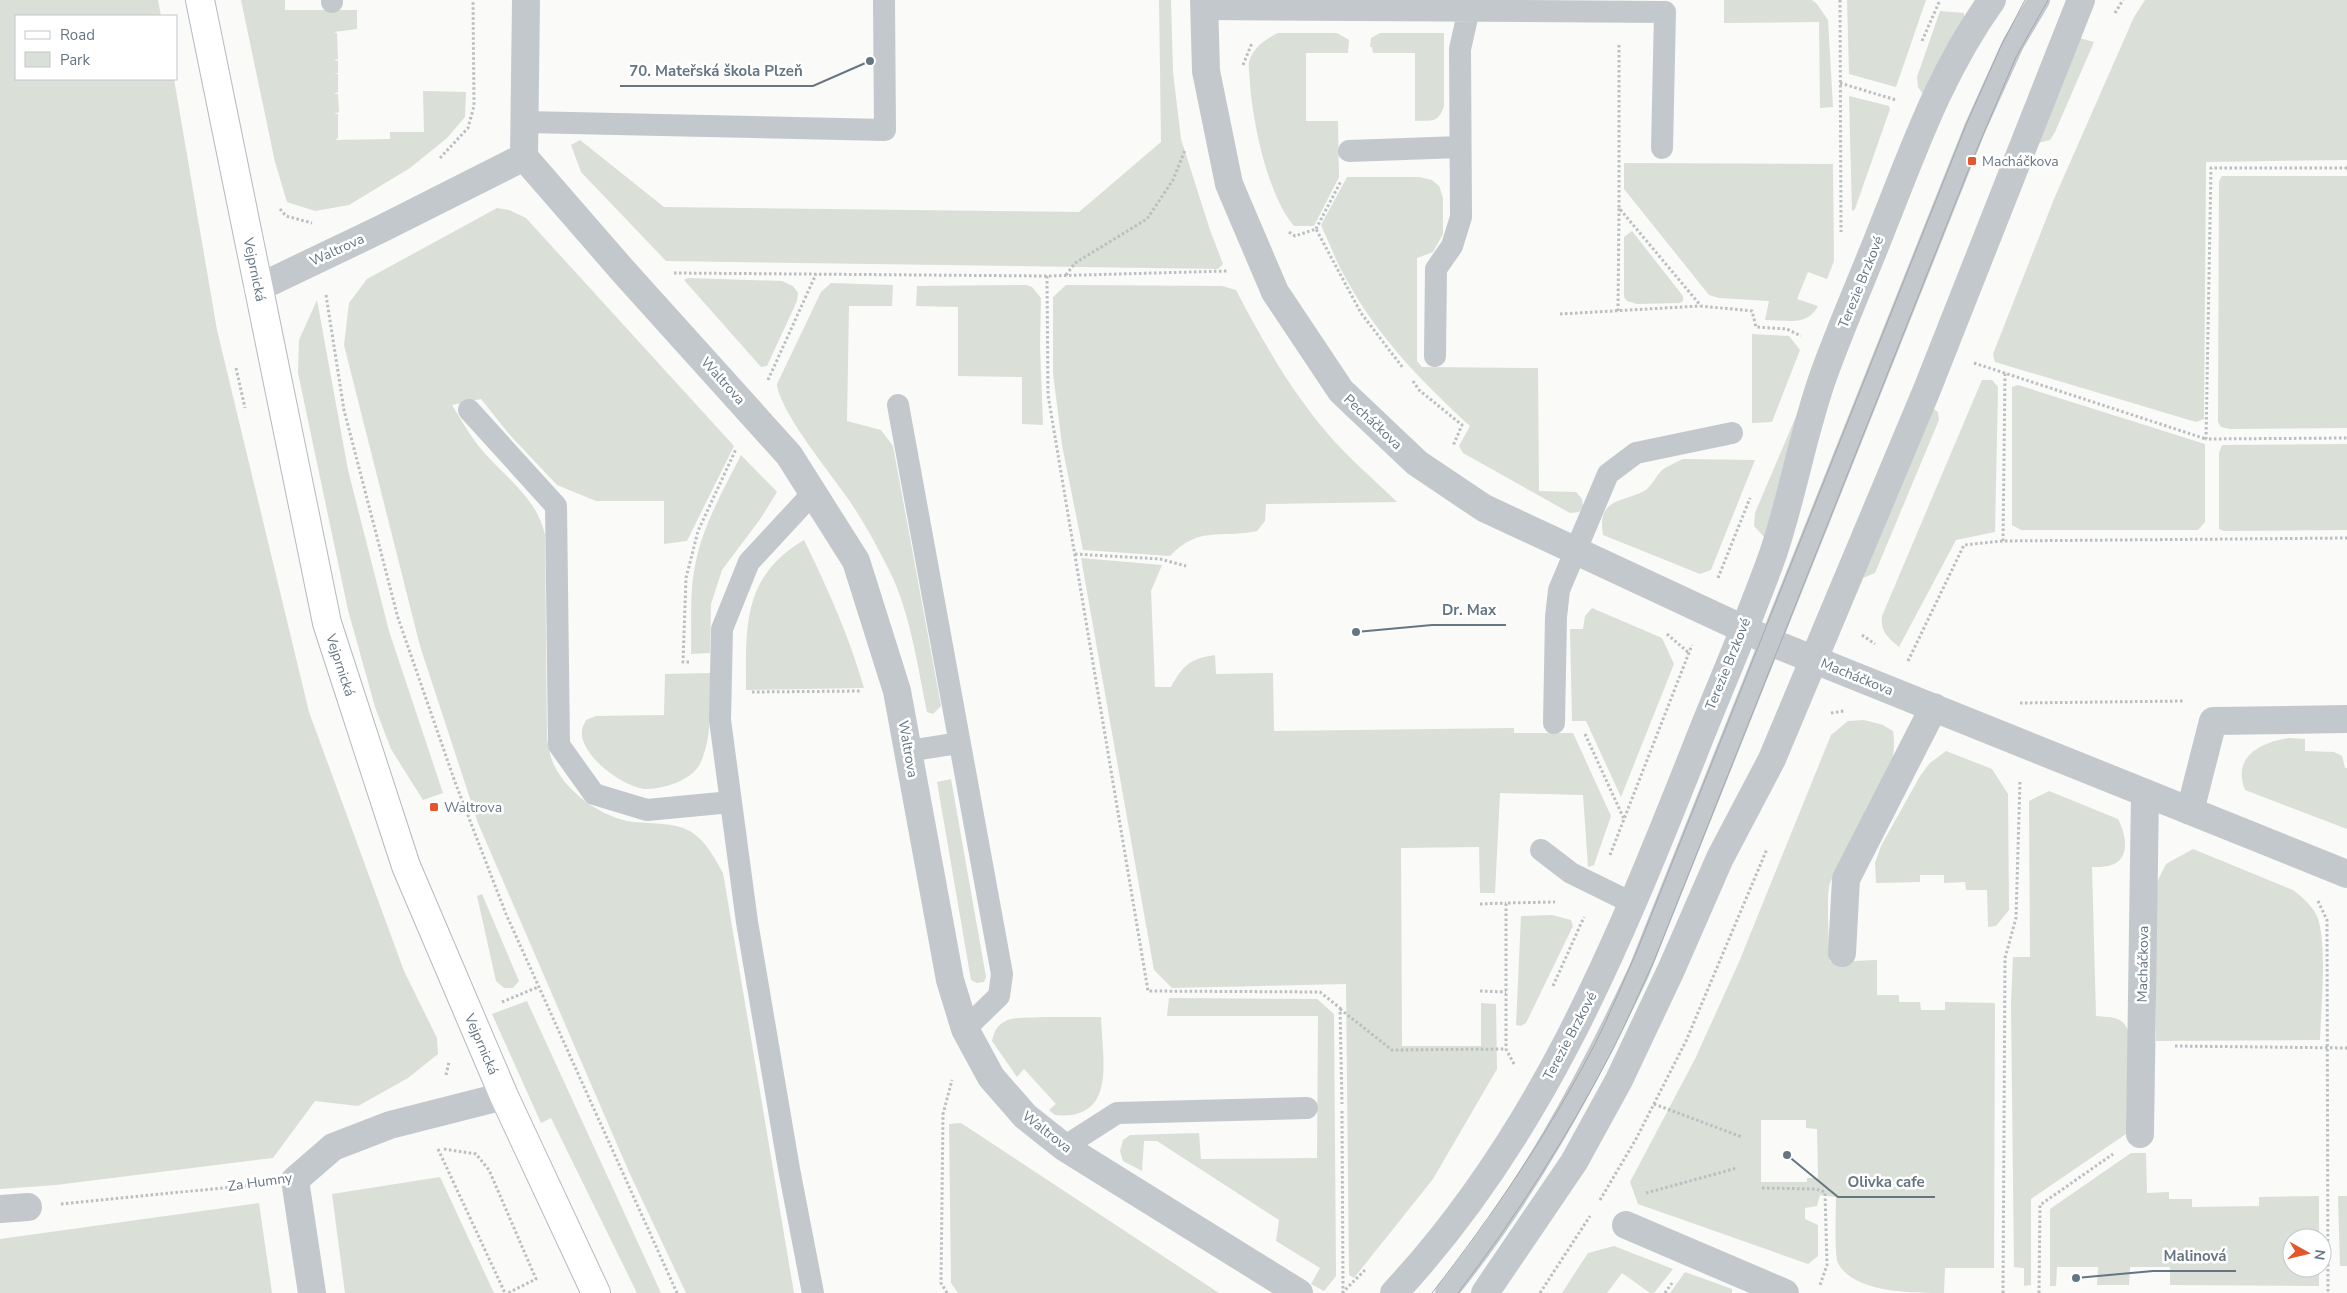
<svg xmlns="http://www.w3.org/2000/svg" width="2347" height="1293" font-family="'Nunito Sans',sans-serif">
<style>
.green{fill:#dadfd7;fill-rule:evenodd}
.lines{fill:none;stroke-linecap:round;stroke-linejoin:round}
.secondary-casing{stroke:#b3babf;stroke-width:30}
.path{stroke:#bbbfc2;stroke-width:3;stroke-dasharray:2.5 2.5;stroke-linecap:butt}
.service{stroke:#c3c8cc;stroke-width:22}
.pedestrian{stroke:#c3c8cc;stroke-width:28}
.minor{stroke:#c3c8cc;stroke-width:28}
.tertiary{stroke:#c3c8cc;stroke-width:28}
.secondary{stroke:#fff;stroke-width:28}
.tram{stroke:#a2aab0;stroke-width:1}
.poi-dot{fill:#e4572e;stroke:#fff;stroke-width:2}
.labels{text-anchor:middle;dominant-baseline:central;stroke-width:5;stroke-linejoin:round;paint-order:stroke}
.poi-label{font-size:14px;fill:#657683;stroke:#fff;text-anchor:start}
.street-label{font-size:14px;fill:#657683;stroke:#fff}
.leader{fill:none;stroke:#657683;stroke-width:2}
.callout-dot{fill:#657683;stroke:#fff;stroke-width:2}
.callout-label{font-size:15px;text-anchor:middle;font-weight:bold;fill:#657683;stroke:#fff;stroke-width:5;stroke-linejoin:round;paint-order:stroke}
</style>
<rect width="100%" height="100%" fill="#fafaf8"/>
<!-- green -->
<path class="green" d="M 0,0 L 158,0 L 161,16 L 16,16 L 16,79 L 174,79 L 217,330 L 309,712 L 404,971 L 437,1038 L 438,1054 L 408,1078 L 358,1106 L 315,1101 L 273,1158 L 56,1185 L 0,1189 Z
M 241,0 L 285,0 L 285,10 L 357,10 L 357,29 L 334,32 L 337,33 L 338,59 L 334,60 L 338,61 L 338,73 L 334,73 L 338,74 L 338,92 L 334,94 L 338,94 L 339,112 L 334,114 L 338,114 L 338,138 L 335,140 L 390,139 L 390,132 L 424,132 L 423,91 L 466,92 L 465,117 L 447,138 L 410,168 L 349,205 L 315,211 L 287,202 L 275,162 Z
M 1159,0 L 1171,0 L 1173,72 L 1181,139 L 1210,230 L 1223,264 L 1218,269 L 666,261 L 581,172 L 571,145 L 580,140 L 664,207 L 1079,212 L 1161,142 Z
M 1724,0 L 1812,0 L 1817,4 L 1828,20 L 1833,107 L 1820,108 L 1819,22 L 1724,23 Z
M 1847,0 L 1926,0 L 1896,87 L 1849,74 Z
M 2145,0 L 2347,0 L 2347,160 L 2206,162 L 2204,419 L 2196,422 L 1995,362 L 1993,354 L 2054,199 L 2134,17 Z
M 1940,11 L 1964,13 L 1964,19 L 1924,96 L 1918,87 L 1917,77 Z
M 1278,33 L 1337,33 L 1349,40 L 1348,53 L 1306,53 L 1306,121 L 1338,121 L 1339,177 L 1314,226 L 1294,226 C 1268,196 1253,124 1250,84 C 1250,78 1248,68 1249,62 C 1253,47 1266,39 1278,33 Z
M 1380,33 L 1444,33 L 1444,106 C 1438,124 1432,120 1415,121 L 1415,53 L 1373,53 L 1372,47 L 1370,47 L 1371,38 Z
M 2079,38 L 2094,42 L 2055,132 L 2050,140 L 2038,143 Z
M 1849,96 L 1889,106 L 1890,109 L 1855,209 L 1852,211 Z
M 1624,163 L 1833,164 L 1834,261 L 1827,279 L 1808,272 L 1797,299 L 1818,306 C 1807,327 1786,320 1765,320 L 1769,301 L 1719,298 L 1709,295 L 1624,189 Z
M 2222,176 L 2347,176 L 2347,428 L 2230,429 L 2221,427 L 2218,422 L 2219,181 Z
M 1347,177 L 1419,177 L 1432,180 L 1439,186 L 1443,198 L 1443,234 L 1433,252 L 1417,258 L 1417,361 L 1422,367 L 1538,368 L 1539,491 L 1576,492 L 1582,499 L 1583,507 L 1579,512 L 1570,513 L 1463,453 L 1459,446 L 1470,426 C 1425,385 1379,338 1349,284 C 1338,266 1330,245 1321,225 Z
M 497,208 L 509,210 L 526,218 L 734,446 L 687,541 L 664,544 L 664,501 L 596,501 L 557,485 L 509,434 L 481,399 L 452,405 C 460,418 468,432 477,444 C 500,474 537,496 545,535 L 547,739 C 549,748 550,757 554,765 C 567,793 603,818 633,822 C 652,824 677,822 693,833 C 707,843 715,859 723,873 L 794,1293 L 686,1293 L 629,1172 L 478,823 L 420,646 L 344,345 L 349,303 L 367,279 Z
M 1632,231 L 1683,296 L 1683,301 L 1680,303 L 1637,304 L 1627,301 L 1624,297 L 1624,237 Z
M 688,278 L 782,281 L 793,286 L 798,293 L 797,301 L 767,366 L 761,367 L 684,280 Z
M 831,283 L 893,285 L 892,306 L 849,306 L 847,421 L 881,430 L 893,446 L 941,706 L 933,714 L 927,712 C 918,668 910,612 890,572 C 878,548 864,522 849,500 C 832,475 779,411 777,384 L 821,292 Z
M 1026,285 L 1032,287 L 1041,298 L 1040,346 L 1043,425 L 1022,424 L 1022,377 L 958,376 L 958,307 L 916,306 L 917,286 Z
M 1066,285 L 1222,286 L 1236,290 C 1264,344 1294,396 1334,441 C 1354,463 1377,482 1397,502 L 1266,504 L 1265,521 L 1257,531 C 1219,539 1200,525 1170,556 L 1083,550 L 1062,445 L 1053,373 L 1053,297 Z
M 317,300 L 348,470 L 389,631 L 443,793 L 423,800 L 391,749 L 375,707 L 348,610 L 298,373 L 299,340 Z
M 1752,334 L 1789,336 L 1800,350 L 1772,422 L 1752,423 Z
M 1982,380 L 1992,380 L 1998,387 L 1995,532 L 1956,540 L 1899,647 C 1888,637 1880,632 1882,616 Z
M 2018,385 L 2205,444 L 2205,522 L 2198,530 L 2021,530 L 2012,525 L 2012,387 Z
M 1932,408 L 1938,412 L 1939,420 L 1875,573 L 1863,578 Z
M 1797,414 L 1766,539 L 1754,526 L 1755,513 Z
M 2347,444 L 2347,530 L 2224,531 L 2219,529 L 2219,453 L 2222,445 Z
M 741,455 L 777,492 L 761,518 L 722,570 L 711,604 L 710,653 L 691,654 C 692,623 689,591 696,561 C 704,523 724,489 741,455 Z
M 1683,459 L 1755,460 L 1711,570 L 1700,574 L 1603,535 C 1597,498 1621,503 1644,491 C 1652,486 1656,476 1662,470 C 1668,466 1676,462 1683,459 Z
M 804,540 C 828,589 849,636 864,688 L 746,690 C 746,626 742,577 804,540 Z
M 1081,558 L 1162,565 L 1151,591 L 1155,687 L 1171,687 C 1183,665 1190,659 1215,655 L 1216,674 L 1273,673 L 1274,731 L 1514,728 L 1514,733 L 1573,733 L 1611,816 L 1594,865 L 1588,867 L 1583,795 L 1500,793 L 1495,893 L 1480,893 L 1479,847 L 1401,848 L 1402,1046 L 1481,1046 L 1481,1003 L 1496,1004 L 1497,1069 L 1433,1179 L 1354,1278 L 1349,1275 L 1346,984 L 1172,988 L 1154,970 Z
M 1592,608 L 1662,638 L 1674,664 L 1621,797 L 1586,721 L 1572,721 L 1570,629 L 1583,629 L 1585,616 Z
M 710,673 C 710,703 713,736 700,764 C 695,773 685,779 676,783 C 667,786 656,789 646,789 C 624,788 579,755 582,731 C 582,727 585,723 586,720 L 596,716 L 664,715 L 665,674 Z
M 1864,720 L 1883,725 L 1893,731 C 1902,784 1850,836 1830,883 C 1826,892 1829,948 1830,962 L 1877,960 L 1877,995 L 1899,995 L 1899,1002 L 1920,1002 L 1921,1010 L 1945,1010 L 1945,1002 L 1995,1003 L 1994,1268 L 1945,1268 L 1944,1293 C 1913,1293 1853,1293 1838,1263 C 1834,1254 1836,1210 1836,1197 L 1820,1195 L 1817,1206 L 1805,1208 L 1805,1219 L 1818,1225 L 1818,1256 L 1808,1264 L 1638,1204 L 1630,1182 L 1695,1059 L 1739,962 L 1831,735 L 1848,721 ZM 1761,1120 L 1806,1120 L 1806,1128 L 1817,1129 L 1818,1178 L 1807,1178 L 1807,1182 L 1761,1182 Z
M 2289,738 L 2305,739 L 2305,751 L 2334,752 L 2342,756 L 2345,768 L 2347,768 L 2347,829 L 2245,790 C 2232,756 2261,742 2289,738 Z
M 1946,751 L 1992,769 L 2008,794 L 2009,910 L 1996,926 L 1988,927 L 1987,890 L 1966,890 L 1965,882 L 1944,883 L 1944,875 L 1920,875 L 1920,882 L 1876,883 L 1875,863 L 1881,846 L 1920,776 L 1930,763 Z
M 951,779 L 986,977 L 984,982 L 977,983 L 971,980 L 937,782 Z
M 2049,791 L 2118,819 C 2126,834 2132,861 2108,866 C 2103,867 2097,867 2092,867 L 2096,1016 C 2111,1018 2121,1015 2128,1030 L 2129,1132 L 2031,1199 L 2031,1285 L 2024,1286 L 2024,1268 L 2014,1267 L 2011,1003 L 2013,957 L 2030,957 L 2029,801 Z
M 2193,849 L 2293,890 C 2303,898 2314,907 2318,919 C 2327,945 2321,1010 2320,1040 L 2156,1041 L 2156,884 L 2166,864 Z
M 482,894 L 519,981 L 513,988 L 504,988 L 496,981 L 477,896 Z
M 1552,915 L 1571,920 L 1573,926 L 1526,1023 L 1521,1026 L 1516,1025 L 1521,916 Z
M 1169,998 L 1317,999 L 1334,1014 L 1336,1276 L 1324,1291 L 1311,1284 L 1320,1268 L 1276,1241 L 1279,1220 L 1157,1141 L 1144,1141 L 1142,1171 L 1123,1161 L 1120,1151 L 1123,1140 L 1130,1135 L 1199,1133 L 1201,1159 L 1317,1158 L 1318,1016 L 1167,1016 Z
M 527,1001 L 661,1293 L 637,1293 L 551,1118 L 541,1123 L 492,1014 Z
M 1043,1017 L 1101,1017 C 1102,1058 1118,1121 1055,1115 L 1049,1110 L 1056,1104 L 1024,1069 L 1017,1077 L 992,1041 C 998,1013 1019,1019 1043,1017 Z
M 961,1123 L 1219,1293 L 958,1293 L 951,1283 L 949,1124 Z
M 2131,1153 L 2146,1153 L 2147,1193 L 2169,1192 L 2169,1199 L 2192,1199 L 2192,1207 L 2259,1206 L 2259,1197 L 2319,1196 L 2319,1238 L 2292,1238 L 2292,1268 L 2319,1268 L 2319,1286 L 2170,1285 L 2170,1267 L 2130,1267 L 2129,1285 L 2097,1285 L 2098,1267 L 2057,1267 L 2056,1286 L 2050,1286 L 2050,1209 Z
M 440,1177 L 494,1293 L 345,1293 L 332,1194 Z
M 2338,1196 L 2347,1196 L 2347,1266 L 2340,1266 Z
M 259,1203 L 272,1293 L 0,1293 L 0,1239 Z
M 1614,1246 L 1673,1269 L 1654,1293 L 1650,1293 L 1622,1273 L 1607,1293 L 1562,1293 L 1588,1253 Z
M 1685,1272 L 1732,1289 L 1732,1293 L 1670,1293 Z"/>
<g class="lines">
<defs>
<g id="secondary">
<path id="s1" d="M 200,0 L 327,623 L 406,866 L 504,1096 L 596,1293"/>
</g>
</defs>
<!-- secondary casing -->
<use href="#secondary" class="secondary-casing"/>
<!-- path -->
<path class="path" d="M 1840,0 L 1841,232
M 2115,13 L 2123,0
M 1922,41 L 1940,0
M 1619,45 L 1619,208 L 1701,306 L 1752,311 L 1756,327 L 1787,329 L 1801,336
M 1243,65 L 1252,43
M 1840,83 L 1896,100
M 440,158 L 468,128 L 474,106 L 473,0
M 2347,168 L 2211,168 L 2206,439 L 2347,438
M 280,209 L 286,216 L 312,223
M 1316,229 L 1341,181
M 1289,232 L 1295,236 L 1316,229 L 1361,313 L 1403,368
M 674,273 L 1047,276 L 1227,271
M 1066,275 L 1075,263 L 1147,219 L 1173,180 L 1185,150
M 1047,276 L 1048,395 L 1148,991 L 1320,992 L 1340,1008 L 1342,1104
M 326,295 L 344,410 L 398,618 L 455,782 L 506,914 L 677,1293
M 1618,311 L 1619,208
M 1560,314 L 1700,306
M 1974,363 L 2206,439
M 236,368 L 245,408
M 768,380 L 816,274
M 1413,381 L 1419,390 L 1462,425 L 1453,446
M 2003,541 L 2005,373
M 1075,554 L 1160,559 L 1186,566
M 1718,578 L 1750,498
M 1667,634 L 1689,653
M 1862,635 L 1875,644
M 1908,661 L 1964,545 L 2003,541 L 2347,538
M 689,662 L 683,662 L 686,578 L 698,531 L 736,449
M 752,692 L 861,691
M 2020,703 L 2184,701
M 1831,713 L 1844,711
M 1585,734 L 1624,819
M 1610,855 L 1692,645
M 2318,901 L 2327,920 L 2328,1293
M 1480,904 L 1506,903
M 1553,986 L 1584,917
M 1480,991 L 1506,992
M 502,1002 L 538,987
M 1340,1009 L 1392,1050 L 1506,1049
M 2175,1046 L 2347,1048
M 1514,1064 L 1506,1049 L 1506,903 L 1555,902
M 446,1075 L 449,1062
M 1654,1104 L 1742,1137
M 1342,1111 L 1343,1292
M 438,1149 L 505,1293
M 444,1149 L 476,1154 L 489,1170 L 536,1279 L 508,1293
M 1762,1188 L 1816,1189 L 1825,1192 L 1827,1265 L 1820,1285
M 1646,1193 L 1737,1168
M 1600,1200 L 1636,1139 L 1686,1041 L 1767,849
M 61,1204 L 262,1184
M 947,1293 L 941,1283 L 943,1114 L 952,1080
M 1342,1293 L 1366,1269
M 1540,1293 L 1590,1216
M 1665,1293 L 1672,1283
M 2003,1293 L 2005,958 L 2016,918 L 2020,780
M 2039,1293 L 2040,1205 L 2113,1154"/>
<!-- service -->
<path class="service" d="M 332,0 L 332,2
M 1204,9 L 1665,12 L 1662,148
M 525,122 L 885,130 L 884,0
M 1349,151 L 1460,147
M 1435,356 L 1436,269 L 1452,246 L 1461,217 L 1460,49 L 1471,0
M 898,405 L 1002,974 L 999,996 L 965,1029
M 469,410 L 556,506 L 559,745 L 594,794 L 647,810 L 731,802
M 813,493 L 749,562 L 722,629 L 720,720 L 747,922 L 789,1169 L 813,1293
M 1554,723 L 1556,617 L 1559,590 L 1608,474 L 1636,453 L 1732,433
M 908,751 L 959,743
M 1541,850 L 1571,873 L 1634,904
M 1064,1147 L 1117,1113 L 1307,1108
M 1446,1293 C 1525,1196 1586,1084 1639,971 L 1975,128 L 2013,44 L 2039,0"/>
<!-- pedestrian -->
<path class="pedestrian" d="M 1626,1225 L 1785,1293"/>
<!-- minor -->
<path class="minor" d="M 526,0 L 524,157 L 624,272 L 789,455 L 856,561 L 897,691 L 950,980 L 965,1029 L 991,1077 L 1025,1116 L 1064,1147 L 1299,1293
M 1204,0 L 1206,71 L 1229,184 L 1275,292 L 1341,391 L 1417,463 L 1484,508 L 1780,646 L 2347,874
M 258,288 L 381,229 L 524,157
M 2190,811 L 2213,721 L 2347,719
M 1842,953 L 1846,879 L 1934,707
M 2140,1134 L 2145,793
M 0,1209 L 28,1207
M 312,1293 L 295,1180 L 333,1147 L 390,1125 L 504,1096"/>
<!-- tertiary -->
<path class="tertiary" d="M 1394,1293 C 1539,1138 1616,949 1693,755 C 1719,688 1749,622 1773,554 C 1793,495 1803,432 1824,374 C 1842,324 1864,275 1883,226 C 1915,146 1941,71 1992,0
M 1485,1293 L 1574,1162 L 1619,1080 L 1671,970 L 1720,858 L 1772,759 L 1926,392 L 2081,0"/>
<!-- secondary -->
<use href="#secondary" class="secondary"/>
<!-- tram -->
<path class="tram" d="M 1432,1293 C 1493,1215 1549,1132 1595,1044 C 1610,1014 1623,982 1637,951 L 1966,125 L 2001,46 L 2025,0
M 1458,1293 C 1516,1217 1568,1136 1612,1051 C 1627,1022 1640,991 1654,961 L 1972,161 L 2016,57 L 2048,0"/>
</g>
<!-- markers -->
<g class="poi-dot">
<rect x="1967" y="156" width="10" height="10" rx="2.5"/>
<rect x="429" y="802" width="10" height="10" rx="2.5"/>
</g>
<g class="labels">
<!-- poi labels -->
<g class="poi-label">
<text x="1982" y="161">Macháčkova</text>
<text x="444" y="807">Waltrova</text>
</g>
<!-- street labels -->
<g class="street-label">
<text transform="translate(337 250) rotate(-25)">Waltrova</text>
<text stroke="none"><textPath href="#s1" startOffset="275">Vejprnická</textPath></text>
<text transform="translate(1861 282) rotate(-68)">Terezie Brzkové</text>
<text transform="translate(723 381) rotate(48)">Waltrova</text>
<text transform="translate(1373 422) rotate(43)">Pecháčkova</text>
<text transform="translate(1728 664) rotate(-68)">Terezie Brzkové</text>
<text stroke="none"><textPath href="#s1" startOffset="680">Vejprnická</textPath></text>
<text transform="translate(1857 677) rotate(22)">Macháčkova</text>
<text transform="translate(908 749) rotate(80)">Waltrova</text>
<text transform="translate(2143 964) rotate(-89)">Macháčkova</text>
<text transform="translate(1570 1036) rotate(-62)">Terezie Brzkové</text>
<text stroke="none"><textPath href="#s1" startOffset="1085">Vejprnická</textPath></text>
<text transform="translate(1047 1132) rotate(38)">Waltrova</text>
<text transform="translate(260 1182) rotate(-8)">Za Humny</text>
</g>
</g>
<!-- callouts -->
<path class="leader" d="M870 61L813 86H620M1356 632L1432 625H1506M1787 1155L1838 1197H1935M2076 1278L2153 1271H2236"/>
<g class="callout-dot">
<circle cx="870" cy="61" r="5"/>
<circle cx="1356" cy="632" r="5"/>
<circle cx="1787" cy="1155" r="5"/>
<circle cx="2076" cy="1278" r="5"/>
</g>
<g class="callout-label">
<text x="716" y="76">70. Mateřská škola Plzeň</text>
<text x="1469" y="615">Dr. Max</text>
<text x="1886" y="1187">Olivka cafe</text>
<text x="2195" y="1261">Malinová</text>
</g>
<!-- legend -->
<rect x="15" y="15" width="162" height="65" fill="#ffffff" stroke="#c1c8cd"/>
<rect x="25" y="31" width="25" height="8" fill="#ffffff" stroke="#c1c8cd"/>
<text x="60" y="40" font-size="15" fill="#657683">Road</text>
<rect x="25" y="52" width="25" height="15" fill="#dadfd7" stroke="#c1c8cd"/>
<text x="60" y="65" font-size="15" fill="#657683">Park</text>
<!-- north arrow -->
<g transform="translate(2307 1253) rotate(98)"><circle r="24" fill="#ffffff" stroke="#c1c8cd"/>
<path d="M0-4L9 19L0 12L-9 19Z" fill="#e4572e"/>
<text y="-8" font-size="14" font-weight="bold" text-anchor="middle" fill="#657683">N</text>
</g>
</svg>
